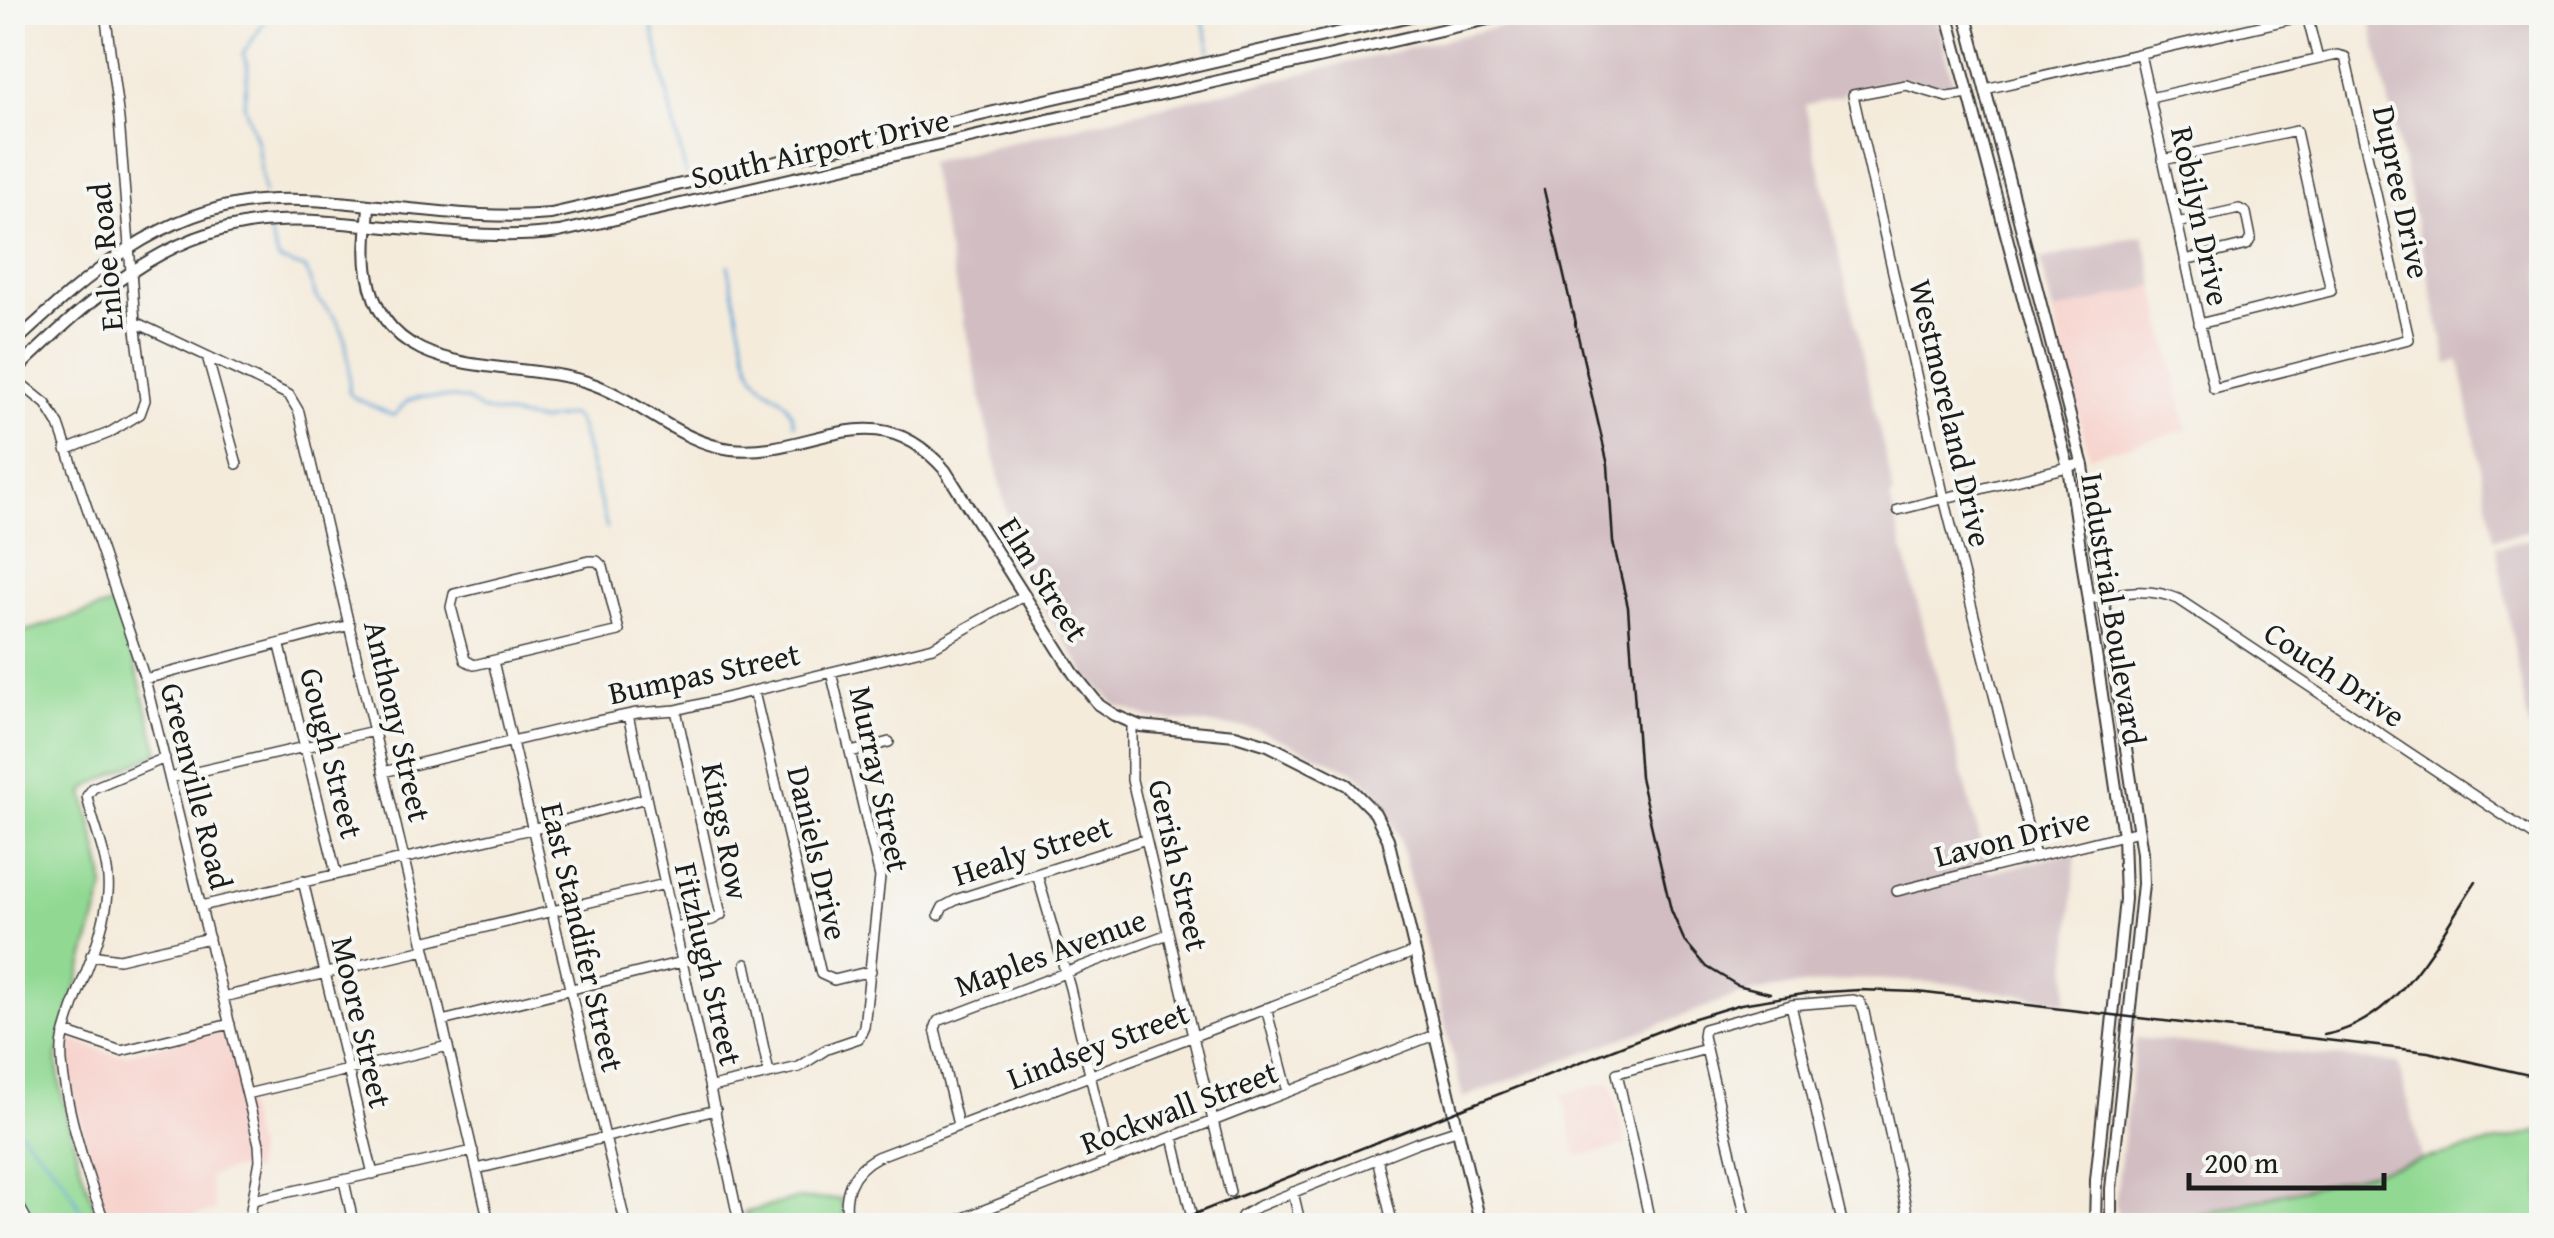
<svg xmlns="http://www.w3.org/2000/svg" width="2554" height="1238" font-family="'Gentium Book Plus',serif">
<style>
.built{fill:#f7d0ca}
.industrial{fill:#d2bec2}
.green{fill:#91d993;stroke:#567a58;stroke-width:2.5}
.lines{fill:none;stroke-linecap:round;stroke-linejoin:round}
.stream{stroke:#60a3d4;stroke-width:2.5}
.minor-casing{stroke:#3c3b39;stroke-width:12}
.major-casing{stroke:#3c3b39;stroke-width:14}
.minor{stroke:#fff;stroke-width:9}
.major{stroke:#fff;stroke-width:10}
.rail{stroke:#1c1c1c;stroke-width:2.5}
.labels{text-anchor:middle;dominant-baseline:central;stroke-width:8;stroke-linejoin:round;paint-order:stroke}
.street-label{font-size:32px;fill:#1c1c1c;stroke:#f6f6f2}
</style>
<rect width="100%" height="100%" fill="#f6f6f2"/>
<filter id="ink" filterUnits="userSpaceOnUse"><feTurbulence type="fractalNoise" baseFrequency=".01" numOctaves="2"/><feDisplacementMap in="SourceGraphic" scale="20" xChannelSelector="R" yChannelSelector="G"/><feConvolveMatrix kernelMatrix="1 2 1 2 8 2 1 2 1" color-interpolation-filters="sRGB"/></filter>
<filter id="wash" filterUnits="userSpaceOnUse"><feTurbulence type="fractalNoise" baseFrequency=".0048" numOctaves="4" result="noise"/><feDisplacementMap in="SourceGraphic" scale="40" xChannelSelector="R" yChannelSelector="G"/><feGaussianBlur stdDeviation="2.25" result="paint"/><feColorMatrix in="noise" values="0 0 0 0 0 0 0 0 0 0 0 0 0 0 0 0 0 1.4 0 .05"/><feComposite in="paint" operator="in"/></filter>
<g filter="url(#wash)">
<rect width="100%" height="100%" fill="#f4ebdb"/>
<!-- built -->
<path class="built" d="M 2155,286 L 2187,430 L 2089,456 L 2053,312 Z
M 220,1030 L 228,1032 L 256,1150 L 254,1172 L 237,1168 L 209,1176 L 215,1211 L 154,1225 L 113,1225 L 104,1205 L 69,1081 L 68,1044 L 74,1040 L 110,1054 L 125,1055 Z
M 1611,1082 L 1626,1146 L 1577,1157 L 1562,1094 Z"/>
<!-- industrial -->
<path class="industrial" d="M 2378,12 L 2541,13 L 2541,529 L 2494,539 L 2460,361 L 2448,364 L 2369,15 Z
M 1557,13 L 1936,13 L 1953,83 L 1933,88 L 1918,81 L 1899,79 L 1844,91 L 1844,95 L 1805,105 L 1894,493 L 1890,499 L 1989,873 L 2076,852 L 2066,1002 L 1944,983 L 1861,979 L 1775,988 L 1736,996 L 1463,1098 L 1400,840 L 1379,794 L 1353,771 L 1256,729 L 1149,718 L 1116,705 L 1088,677 L 1019,568 L 928,162 Z
M 2144,235 L 2155,286 L 2053,312 L 2040,260 Z
M 2531,539 L 2535,557 L 2542,556 L 2541,777 L 2528,722 L 2496,547 Z
M 2136,1038 L 2398,1063 L 2423,1160 L 2155,1225 L 2120,1225 L 2115,1203 Z"/>
<!-- green -->
<path class="green" d="M 118,603 L 159,752 L 91,785 L 84,792 L 103,873 L 104,890 L 57,1056 C 58,1097 85,1187 102,1225 L 32,1225 L 13,1185 L 13,635 Z
M 2541,1131 L 2541,1225 L 2155,1225 Z
M 796,1199 L 841,1199 L 846,1225 L 746,1225 L 744,1213 Z"/>
<g class="lines">
<!-- stream -->
<path class="stream" d="M 649,12 L 686,175
M 1201,12 L 1211,55
M 264,194 L 257,142 L 244,104 L 248,68 L 243,54 L 271,12
M 268,230 L 279,260 L 306,269 L 316,297 L 337,320 L 344,335 L 349,362 L 349,392 L 353,397 L 394,416 L 407,401 L 420,397 L 454,398 L 467,400 L 480,410 L 540,421 L 571,415 L 577,420 L 582,433 L 607,528
M 728,265 C 733,287 745,361 755,376 C 771,399 785,389 795,424
M 12,1123 C 43,1159 73,1178 85,1226"/>
</g>
</g>
<g filter="url(#ink)">
<g class="lines">
<defs>
<path id="minor" d="M 2307,16 L 2318,59
M 2140,54 L 2214,389 L 2409,339 L 2345,57 L 2337,55 L 2150,98
M 1985,89 L 2321,12
M 1969,94 L 1947,97 L 1906,85 L 1853,95 L 1944,498 L 2035,856
M 2163,160 L 2296,131 L 2331,291 L 2199,324
M 2177,223 L 2239,209 L 2246,213 L 2251,238 L 2247,245 L 2185,260
M 135,322 L 289,395 L 299,412 L 490,1226
M 207,356 L 237,464
M 19,382 L 46,404 L 59,425 L 145,679 L 259,1144 L 260,1160 L 248,1226
M 66,450 L 109,433 L 140,414 L 145,400 L 135,322 L 119,119 L 105,12
M 1898,510 L 2083,463
M 589,561 L 597,561 L 603,567 L 619,631 L 474,665 L 465,660 L 451,607 L 454,594 Z
M 2089,599 C 2120,593 2148,586 2178,599 L 2542,841
M 280,646 L 336,873
M 493,661 L 626,1226
M 145,679 L 350,625
M 754,692 L 821,974 L 834,980 L 871,971
M 628,715 L 740,1226
M 1132,723 L 1132,780 L 1230,1192
M 851,752 L 889,742
M 383,772 L 588,723 L 637,713 L 676,710 L 933,647 L 1025,595
M 170,778 L 374,731
M 1037,874 L 1070,988 L 1110,1161
M 303,881 L 373,1174
M 1897,891 L 2139,831
M 201,906 L 531,829 L 646,798
M 939,915 L 943,907 L 958,899 L 1146,839
M 675,928 L 712,920 L 721,915 L 676,710
M 423,942 L 665,884
M 91,955 L 119,959 L 209,938
M 746,964 L 769,1073
M 223,997 L 425,950
M 1791,1005 L 1843,1226
M 1266,1008 L 1288,1092
M 442,1021 L 682,962
M 65,1032 L 121,1051 L 230,1024
M 712,1087 L 799,1067 L 827,1049 L 859,1038 L 864,1027 L 880,877 L 831,672
M 247,1094 L 448,1046
M 958,1125 L 935,1029 L 938,1021 L 1168,934
M 1173,1137 L 1194,1226
M 1377,1158 L 1393,1226
M 477,1169 L 716,1110
M 344,1181 L 354,1226
M 1293,1192 L 1301,1226
M 12,1193 L 30,1226
M 253,1200 L 473,1151
M 107,1226 C 90,1191 55,1076 63,1040 C 74,991 104,943 108,893 C 111,861 93,827 87,796 L 93,788 L 165,758
M 849,1226 C 841,1196 850,1171 877,1157 L 1414,952
M 943,1226 L 1434,1035
M 1239,1226 L 1242,1216 L 1257,1207 L 1416,1143 L 1459,1129
M 1651,1226 L 1617,1073 L 1706,1049
M 1748,1226 L 1703,1036 L 1704,1029 L 1791,1005 L 1853,1000 L 1860,1002 L 1864,1012 L 1910,1226"/>
<path id="major" d="M 1947,12 L 2068,467 L 2123,835 L 2125,899 L 2096,1180 L 2095,1226
M 1965,12 L 2083,466 L 2142,853 L 2143,884 L 2111,1189 L 2111,1226
M 369,205 C 368,228 364,251 368,274 C 385,386 510,357 587,382 C 637,398 679,443 731,449 C 812,458 873,388 945,470 L 1074,674 L 1099,705 L 1114,715 L 1140,726 L 1235,735 L 1268,745 L 1347,785 L 1375,813 L 1388,839 L 1481,1226
M 12,345 C 85,278 156,211 259,201 C 303,197 347,203 390,207 C 443,212 497,219 551,214 L 1428,12
M 12,374 C 85,305 157,233 262,222 C 307,217 354,225 399,228 C 453,233 506,239 559,232 L 1519,12"/>
</defs>
<!-- minor casing -->
<use href="#minor" class="minor-casing"/>
<!-- major casing -->
<use href="#major" class="major-casing"/>
<!-- minor -->
<use href="#minor" class="minor"/>
<!-- major -->
<use href="#major" class="major"/>
<!-- rail -->
<path class="rail" d="M 1544,190 L 1608,465 L 1613,542 L 1628,607 L 1640,777 L 1671,910 L 1684,940 L 1707,967 L 1737,985 L 1770,993
M 2324,1035 C 2400,1022 2437,939 2476,881
M 1164,1226 L 1682,1022 L 1741,1004 L 1810,993 L 1859,990 L 1917,992 L 2428,1052 L 2542,1078"/>
</g>
</g>
<g class="labels">
<!-- street labels -->
<g class="street-label">
<text transform="translate(820 148) rotate(-13)">South Airport Drive</text>
<text transform="translate(2402 192) rotate(78)">Dupree Drive</text>
<text transform="translate(2201 216) rotate(78)">Robilyn Drive</text>
<text transform="translate(105 257) rotate(-95)">Enloe Road</text>
<text transform="translate(1951 413) rotate(77)">Westmoreland Drive</text>
<text transform="translate(1044 579) rotate(58)">Elm Street</text>
<text transform="translate(2114 609) rotate(81)">Industrial Boulevard</text>
<text transform="translate(704 673) rotate(-12)">Bumpas Street</text>
<text transform="translate(2335 674) rotate(34)">Couch Drive</text>
<text transform="translate(398 721) rotate(77)">Anthony Street</text>
<text transform="translate(332 753) rotate(76)">Gough Street</text>
<text transform="translate(880 779) rotate(78)">Murray Street</text>
<text transform="translate(197 786) rotate(76)">Greenville Road</text>
<text transform="translate(726 831) rotate(79)">Kings Row</text>
<text transform="translate(2012 837) rotate(-14)">Lavon Drive</text>
<text transform="translate(1032 850) rotate(-18)">Healy Street</text>
<text transform="translate(818 853) rotate(77)">Daniels Drive</text>
<text transform="translate(1179 865) rotate(77)">Gerish Street</text>
<text transform="translate(583 937) rotate(77)">East Standifer Street</text>
<text transform="translate(1050 952) rotate(-20)">Maples Avenue</text>
<text transform="translate(709 964) rotate(77)">Fitzhugh Street</text>
<text transform="translate(362 1022) rotate(77)">Moore Street</text>
<text transform="translate(1098 1045) rotate(-21)">Lindsey Street</text>
<text transform="translate(1179 1107) rotate(-21)">Rockwall Street</text>
</g>
</g>
<!-- margin -->
<rect width="2554" height="1238" fill="none" stroke="#f6f6f2" stroke-width="50"/>
<!-- scale -->
<path d="M2189 1173v15h195v-15" fill="none" stroke="#1c1c1c" stroke-width="5"/>
<text x="2204" y="1173" font-size="30" fill="#1c1c1c" stroke="#f6f6f2" stroke-width="8" paint-order="stroke">200 m</text>
</svg>
